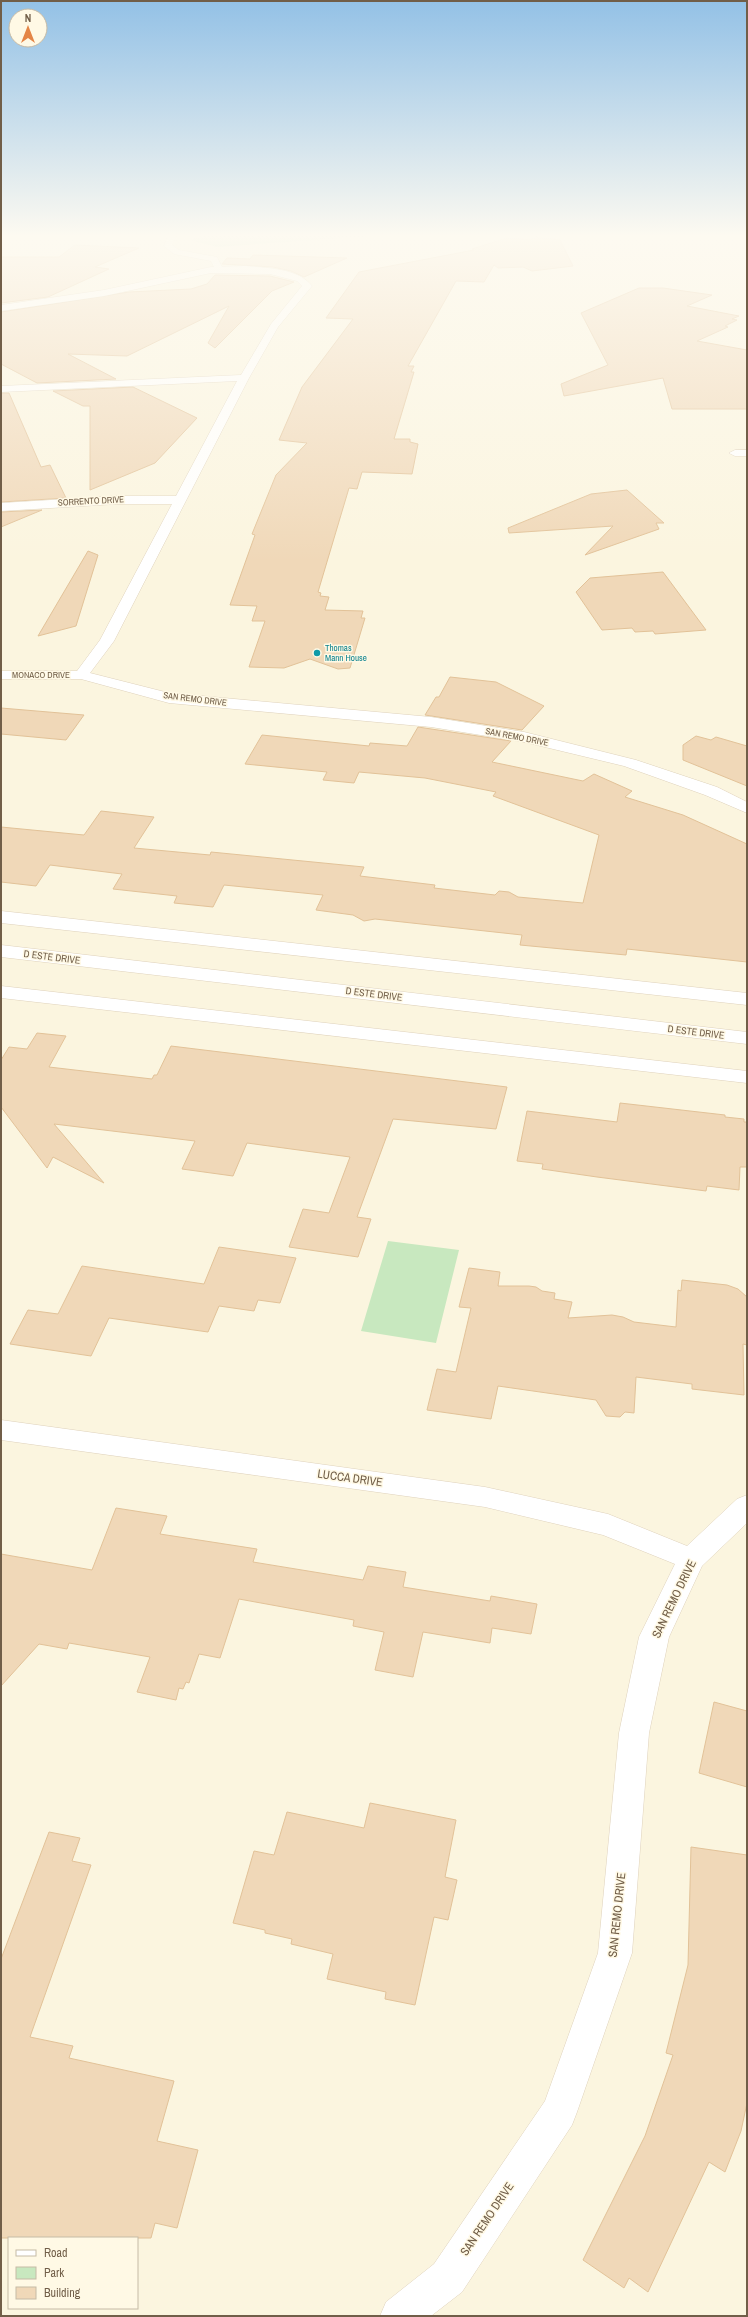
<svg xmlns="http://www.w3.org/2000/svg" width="748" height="2317" font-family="'Archivo Narrow',sans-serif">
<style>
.green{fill:#c8e8bf}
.building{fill:#f0d8b8;stroke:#e2c298}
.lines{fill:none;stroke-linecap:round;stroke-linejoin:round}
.service-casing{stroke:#dfd2bc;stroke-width:1}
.minor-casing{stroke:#dfd2bc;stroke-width:1}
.service{fill:#fff;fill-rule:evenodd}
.minor{fill:#fff;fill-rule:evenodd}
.culture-dot{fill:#0f9aa8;stroke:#fff9e5;stroke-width:1.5}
.labels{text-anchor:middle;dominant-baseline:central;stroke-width:3;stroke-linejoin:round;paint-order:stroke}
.far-street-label{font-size:9px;fill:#715e48;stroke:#fff9e5}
.far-culture-label{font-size:9px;fill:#0d838f;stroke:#fff9e5;text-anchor:start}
.street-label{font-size:10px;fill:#715e48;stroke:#fff9e5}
.near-street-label{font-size:12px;fill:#715e48;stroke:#fff9e5}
</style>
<rect width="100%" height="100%" fill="#fbf5df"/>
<!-- green -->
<path class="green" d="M 202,236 L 370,236 L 217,247 L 190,240 Z
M 388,1241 L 459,1250 L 436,1343 L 361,1331 Z"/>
<!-- building -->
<path class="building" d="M 535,237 L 560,240 L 573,266 L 532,271 L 523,267 L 498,268 L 494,265 L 484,282 L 456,281 L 408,366 L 414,366 L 411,372 L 414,372 L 394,439 L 410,439 L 410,442 L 418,444 L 412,474 L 362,472 L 357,489 L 349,488 L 318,592 L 321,593 L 320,596 L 329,597 L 325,610 L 363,611 L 361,618 L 365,618 L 350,668 L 338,669 L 310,659 L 284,668 L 249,667 L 265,621 L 252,621 L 257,606 L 230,605 L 255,535 L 252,534 L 276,475 L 307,443 L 279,440 L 302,387 L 353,319 L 326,318 L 359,272 L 474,250 L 472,249 L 507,238 L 531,240 Z
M 75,245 L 139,248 L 95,267 L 109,269 L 48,297 L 1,303 L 1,257 L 59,257 Z
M 253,255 L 347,258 L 304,277 L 291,271 L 273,267 L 222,264 L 227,258 L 250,259 Z
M 215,275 L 270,276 L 294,282 L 272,291 L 215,348 L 208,343 L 229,306 L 127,356 L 68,354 L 116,379 L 37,383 L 1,364 L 1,312 L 129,292 L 191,289 L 207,284 Z
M 639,288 L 663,288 L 712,295 L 687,306 L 739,316 L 732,319 L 737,320 L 725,326 L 728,327 L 697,341 L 747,350 L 747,409 L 672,409 L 663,378 L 564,396 L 561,384 L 608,365 L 581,313 Z
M 133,387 L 197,418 L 155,463 L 90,490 L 90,406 L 83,406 L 53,391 Z
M 1,393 L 9,393 L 41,467 L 50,465 L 66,498 L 1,502 Z
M 627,490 L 664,523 L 656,523 L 659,529 L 585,555 L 613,526 L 509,533 L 508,528 L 591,494 Z
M 42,510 L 1,527 L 1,512 Z
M 88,551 L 98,555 L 76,626 L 38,636 Z
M 663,572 L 706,630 L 655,634 L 653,631 L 635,632 L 632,628 L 602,630 L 576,592 L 590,578 Z
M 450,677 L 496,682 L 544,706 L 522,730 L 425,715 L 436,697 L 439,697 Z
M 1,708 L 84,715 L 66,740 L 1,734 Z
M 418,727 L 511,741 L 492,762 L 583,781 L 594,774 L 632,791 L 625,797 L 683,815 L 747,844 L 747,962 L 627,949 L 626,955 L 520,945 L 522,935 L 375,919 L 364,921 L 353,915 L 316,910 L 323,895 L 224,885 L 213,907 L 174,903 L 177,896 L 113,889 L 122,874 L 50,865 L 36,886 L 1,882 L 1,827 L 84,835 L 101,811 L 154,817 L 134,848 L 210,855 L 211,852 L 364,867 L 360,876 L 435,885 L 434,888 L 495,895 L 499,891 L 509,892 L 518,897 L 583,903 L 599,835 L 493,796 L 496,792 L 425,778 L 359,772 L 354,783 L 323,780 L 327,772 L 245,764 L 262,735 L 369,746 L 370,743 L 407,746 Z
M 696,736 L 711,740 L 716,737 L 747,746 L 747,786 L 683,760 L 683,745 Z
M 37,1033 L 66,1036 L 49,1067 L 152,1079 L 154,1075 L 157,1075 L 171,1046 L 507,1087 L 496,1129 L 393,1119 L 357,1217 L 371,1219 L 358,1257 L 289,1247 L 303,1209 L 329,1213 L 350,1157 L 247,1143 L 233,1176 L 182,1169 L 195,1141 L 54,1124 L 104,1183 L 53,1157 L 47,1168 L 1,1107 L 1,1060 L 9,1047 L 27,1049 Z
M 620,1103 L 725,1115 L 725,1117 L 744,1119 L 744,1122 L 747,1122 L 747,1167 L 740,1167 L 739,1190 L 707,1186 L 706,1191 L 597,1177 L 542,1169 L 543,1164 L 517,1161 L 527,1111 L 617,1122 Z
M 219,1247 L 296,1258 L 280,1303 L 258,1300 L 254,1311 L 219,1306 L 208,1332 L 109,1318 L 91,1356 L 10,1344 L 28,1310 L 58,1314 L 82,1266 L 204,1284 Z
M 469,1268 L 500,1272 L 498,1286 L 529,1286 L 536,1287 L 542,1291 L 555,1293 L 554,1299 L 572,1302 L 568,1318 L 612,1315 L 623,1317 L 634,1322 L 676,1327 L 678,1290 L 681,1291 L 682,1280 L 727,1285 L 738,1289 L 747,1297 L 747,1345 L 743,1344 L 744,1395 L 692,1389 L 692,1384 L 636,1377 L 634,1413 L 625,1412 L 620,1417 L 606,1416 L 596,1400 L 498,1386 L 491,1419 L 427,1410 L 437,1369 L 456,1372 L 471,1308 L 459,1307 Z
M 116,1508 L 167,1516 L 160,1534 L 257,1549 L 253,1562 L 363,1580 L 368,1566 L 406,1572 L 403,1587 L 490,1601 L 491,1596 L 537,1604 L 531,1634 L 492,1628 L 490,1643 L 423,1632 L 413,1677 L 375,1670 L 384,1632 L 353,1626 L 354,1620 L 239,1599 L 220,1658 L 199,1654 L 189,1683 L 186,1682 L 183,1689 L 179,1688 L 176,1700 L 137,1692 L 150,1657 L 69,1643 L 67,1649 L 39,1644 L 1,1686 L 1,1554 L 92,1570 Z
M 714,1702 L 747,1711 L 747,1787 L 699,1773 Z
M 370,1803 L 456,1820 L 445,1877 L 457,1880 L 448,1920 L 434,1917 L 415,2005 L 385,1999 L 386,1992 L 327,1979 L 333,1954 L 291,1944 L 292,1939 L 265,1933 L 265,1930 L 233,1923 L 254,1851 L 274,1855 L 287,1812 L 364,1828 Z
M 49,1832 L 80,1838 L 72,1861 L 91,1865 L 30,2037 L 73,2046 L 69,2058 L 174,2081 L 157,2141 L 198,2150 L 177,2228 L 155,2223 L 151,2238 L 1,2238 L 1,1959 Z
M 691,1847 L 747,1855 L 747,2103 L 741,2131 L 725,2172 L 709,2162 L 648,2292 L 629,2278 L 624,2288 L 583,2260 L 645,2136 L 673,2055 L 666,2053 L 688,1965 Z"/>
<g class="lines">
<defs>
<path id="service" d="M 168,236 L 176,236 L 172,245 L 179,250 L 217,257 L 223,269 L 216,271 L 211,261 L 174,254 L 164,246 Z"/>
<path id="minor" d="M 246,266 C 267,268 298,268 312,286 L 278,327 L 249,378 L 114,641 L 90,673 L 169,693 L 431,717 L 524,732 L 636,760 L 717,787 L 747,802 L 747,813 L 705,795 L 624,766 L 524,742 L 431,727 L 169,703 L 81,679 L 1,679 L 1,671 L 77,671 L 100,640 L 172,504 L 117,504 L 1,511 L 1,503 L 117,496 L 176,496 L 237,381 L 1,392 L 1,386 L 241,375 L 271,324 L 302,286 L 297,281 L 270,274 L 211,273 L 104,296 L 1,311 L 1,305 L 104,290 L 211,267 Z
M 747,450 L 747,456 L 735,456 L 729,453 L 735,450 Z
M 1,911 L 747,993 L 747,1005 L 1,923 Z
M 1,945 L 747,1032 L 747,1044 L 1,957 Z
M 1,986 L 747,1071 L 747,1083 L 1,998 Z
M 1,1420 L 485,1487 L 608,1514 L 687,1546 L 737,1499 L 747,1495 L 747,1523 L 702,1566 L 669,1637 L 649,1733 L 632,1953 L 577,2112 L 572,2125 L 462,2292 L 431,2316 L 380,2316 L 386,2302 L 434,2264 L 545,2101 L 598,1953 L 619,1733 L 639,1637 L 675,1564 L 603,1535 L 485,1507 L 1,1440 Z"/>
</defs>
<!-- service casing -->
<use href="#service" class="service-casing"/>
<!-- minor casing -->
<use href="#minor" class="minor-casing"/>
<!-- service -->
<use href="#service" class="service"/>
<!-- minor -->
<use href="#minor" class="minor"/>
</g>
<!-- sky -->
<linearGradient id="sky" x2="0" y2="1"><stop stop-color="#93c1e6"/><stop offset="0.42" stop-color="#fdfaf1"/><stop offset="1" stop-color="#fdfaf1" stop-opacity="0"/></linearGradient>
<rect width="748" height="561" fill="url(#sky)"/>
<!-- markers -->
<circle class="culture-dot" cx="317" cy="653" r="4"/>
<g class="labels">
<!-- far-street labels -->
<g class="far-street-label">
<text transform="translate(91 501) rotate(-3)">SORRENTO DRIVE</text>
<text x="41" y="675">MONACO DRIVE</text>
<text transform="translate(195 699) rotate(7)">SAN REMO DRIVE</text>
<text transform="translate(517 737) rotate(11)">SAN REMO DRIVE</text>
</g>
<!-- far-culture labels -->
<g class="far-culture-label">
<text x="325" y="648">Thomas<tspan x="325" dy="10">Mann House</tspan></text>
</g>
<!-- street labels -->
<g class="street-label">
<text transform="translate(52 957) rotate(7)">D ESTE DRIVE</text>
<text transform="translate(374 994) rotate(7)">D ESTE DRIVE</text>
<text transform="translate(696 1032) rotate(7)">D ESTE DRIVE</text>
</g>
<!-- near-street labels -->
<g class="near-street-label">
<text transform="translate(350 1478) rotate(8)">LUCCA DRIVE</text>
<text transform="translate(674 1599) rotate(-64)">SAN REMO DRIVE</text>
<text transform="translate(617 1915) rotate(-84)">SAN REMO DRIVE</text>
<text transform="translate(487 2219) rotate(-56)">SAN REMO DRIVE</text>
</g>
</g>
<!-- border -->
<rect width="748" height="2317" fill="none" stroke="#715e48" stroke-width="4"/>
<!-- legend -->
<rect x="8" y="2237" width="130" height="72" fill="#fff9e5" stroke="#c6bba6"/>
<rect x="16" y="2250" width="20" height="6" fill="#ffffff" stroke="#c6bba6"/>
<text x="44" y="2257" font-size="12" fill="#715e48">Road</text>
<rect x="16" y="2267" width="20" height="12" fill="#c8e8bf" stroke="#c6bba6"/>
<text x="44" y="2277" font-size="12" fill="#715e48">Park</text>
<rect x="16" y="2287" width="20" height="12" fill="#f0d8b8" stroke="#c6bba6"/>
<text x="44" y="2297" font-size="12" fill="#715e48">Building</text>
<!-- north arrow -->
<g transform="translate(28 28)"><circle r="19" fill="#fff9e5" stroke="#c6bba6"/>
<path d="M0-3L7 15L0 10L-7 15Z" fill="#e48546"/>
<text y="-6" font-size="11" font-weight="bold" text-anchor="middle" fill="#715e48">N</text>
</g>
</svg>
